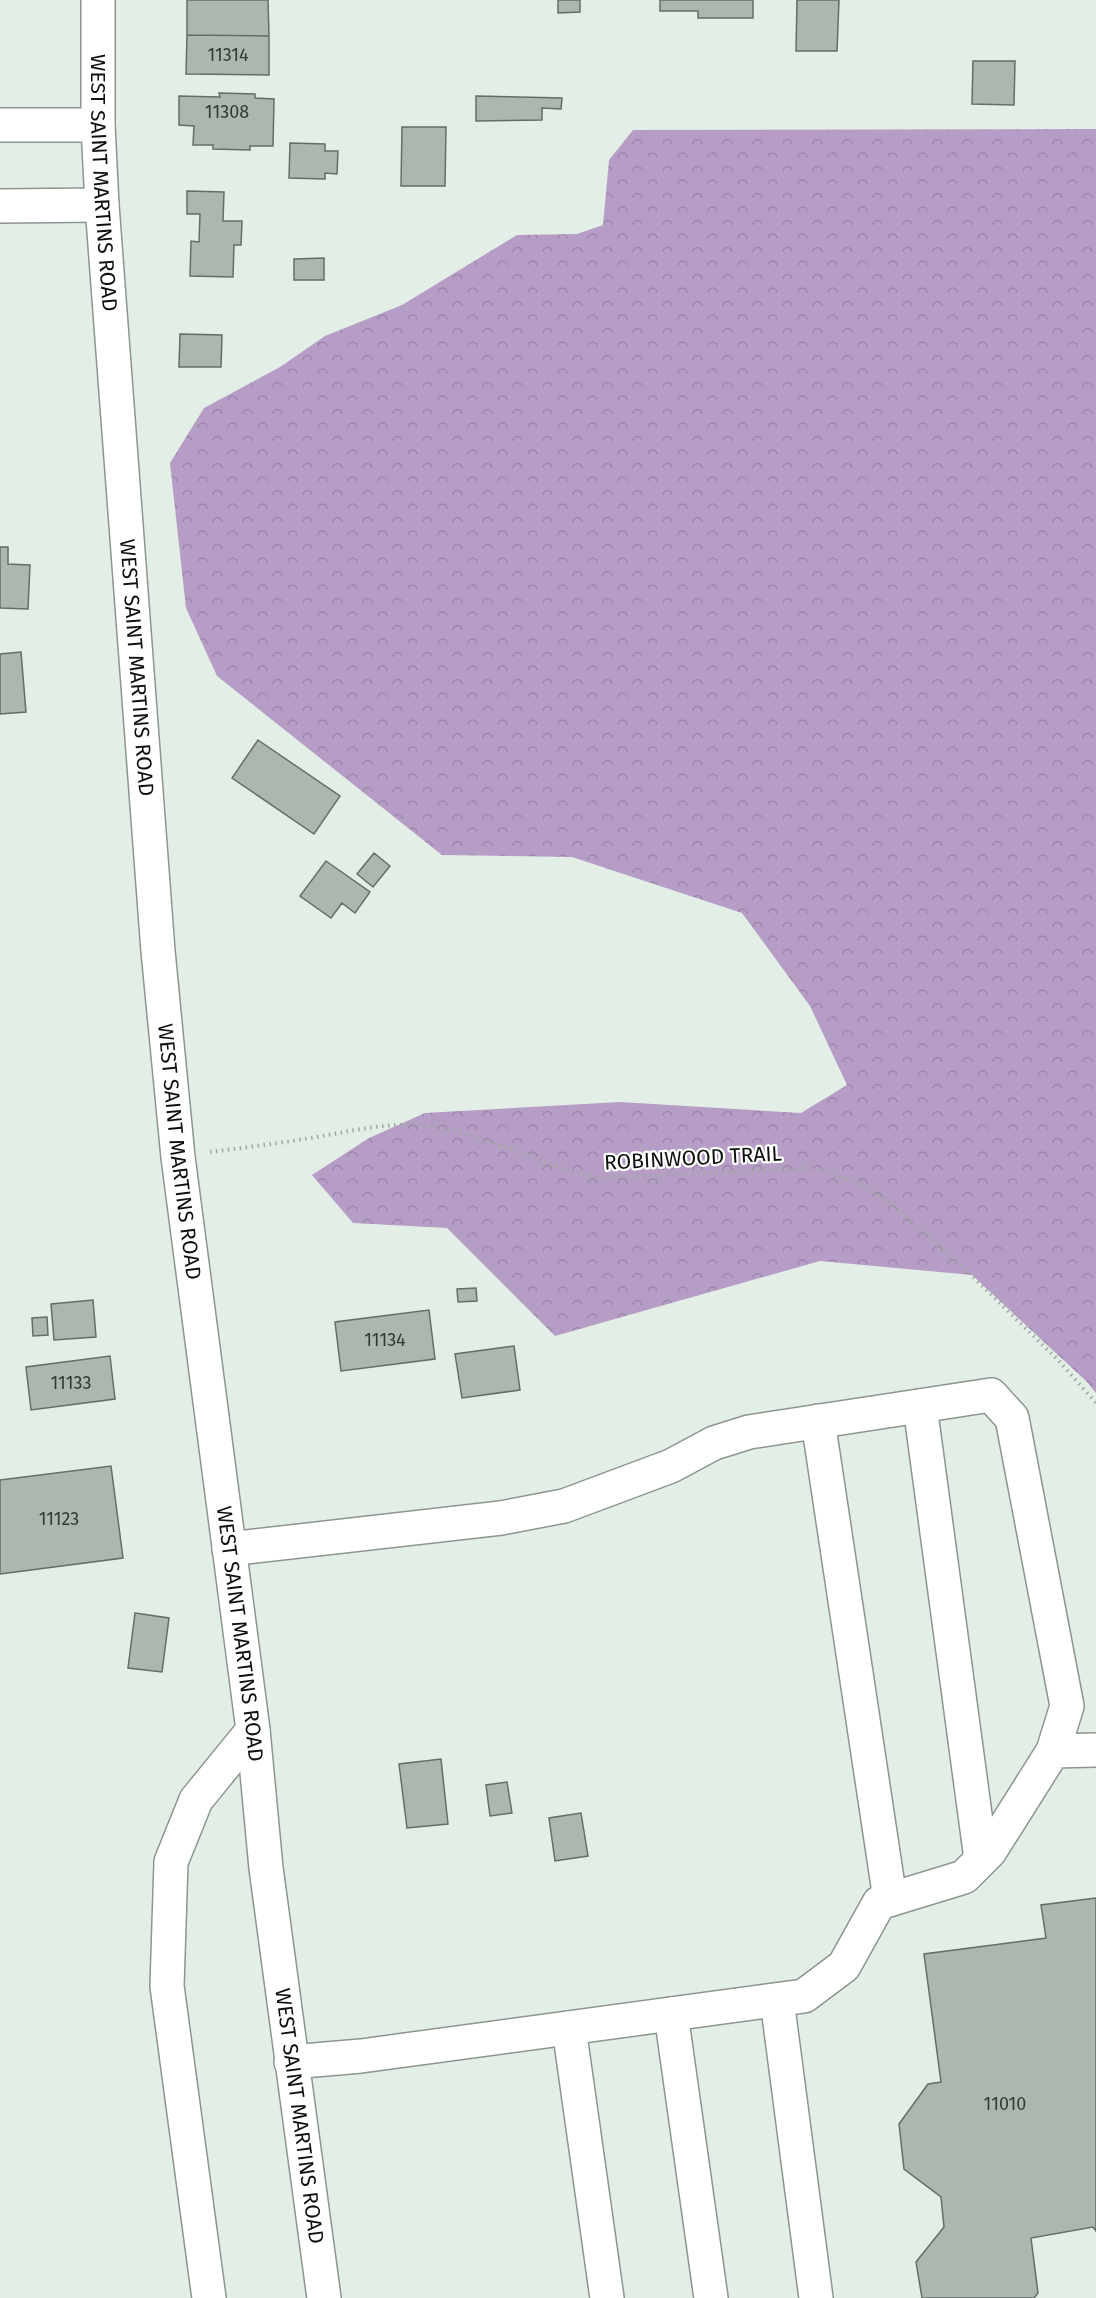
<svg xmlns="http://www.w3.org/2000/svg" width="1096" height="2298" font-family="'Fira Sans',sans-serif">
<style>
.forest{fill:url(#forest-crowns)}
.building{fill:#acb7b0;stroke:#646e68;stroke-width:1.5}
.lines{fill:none;stroke-linecap:round;stroke-linejoin:round}
.minor-casing{stroke:#8c968f;stroke-width:36}
.path{stroke:#9fa8a2;stroke-width:4;stroke-dasharray:1.5 4.5;stroke-linecap:butt}
.minor{stroke:#fff;stroke-width:33}
.labels{text-anchor:middle;dominant-baseline:central;stroke-width:4.5;stroke-linejoin:round;paint-order:stroke}
.number-label{font-size:18px;fill:#353a36}
.street-label{font-size:21px;fill:#0d110e;stroke:#fff}
</style>
<defs>
<pattern id="forest-crowns" width="20" height="18" patternUnits="userSpaceOnUse" patternTransform="scale(1.5)"><rect width="20" height="18" fill="#b69dc6"/><path d="M2 6a3 3 0 1 1 6 0M12 15a3 3 0 1 1 6 0" fill="none" stroke="#9b86a9"/></pattern>
</defs>
<rect width="100%" height="100%" fill="#e3eee7"/>
<!-- forest -->
<path class="forest" d="M 1096,129 L 1096,1393 L 1086,1381 L 972,1275 L 820,1261 L 555,1336 L 447,1228 L 353,1223 L 312,1175 L 369,1138 L 425,1113 L 620,1102 L 801,1113 L 847,1085 L 810,1006 L 742,913 L 572,857 L 442,855 L 217,676 L 186,608 L 170,463 L 204,408 L 280,367 L 325,336 L 402,305 L 517,235 L 577,234 L 603,225 L 609,160 L 633,130 Z"/>
<!-- building -->
<path class="building" d="M 187,0 L 268,0 L 269,36 L 187,35 Z
M 558,0 L 580,0 L 580,12 L 558,13 Z
M 660,0 L 753,0 L 753,18 L 698,18 L 698,11 L 660,11 Z
M 797,0 L 839,0 L 837,51 L 796,51 Z
M 187,35 L 269,36 L 269,75 L 186,74 Z
M 973,61 L 1015,61 L 1014,105 L 972,104 Z
M 219,93 L 255,94 L 255,98 L 274,99 L 273,146 L 250,146 L 250,150 L 213,149 L 213,145 L 193,145 L 194,126 L 179,125 L 179,96 L 220,97 Z
M 476,96 L 562,98 L 561,109 L 542,108 L 542,120 L 476,121 Z
M 402,127 L 446,127 L 445,186 L 401,186 Z
M 290,143 L 325,144 L 325,151 L 338,151 L 337,174 L 325,173 L 325,179 L 289,178 Z
M 187,191 L 224,192 L 223,221 L 242,221 L 241,245 L 234,245 L 233,277 L 190,276 L 191,241 L 199,242 L 200,214 L 187,214 Z
M 324,258 L 324,280 L 294,280 L 294,259 Z
M 180,334 L 222,335 L 221,367 L 179,367 Z
M 0,547 L 8,547 L 8,564 L 30,565 L 28,609 L 0,608 Z
M 21,652 L 26,712 L 0,714 L 0,654 Z
M 258,740 L 340,796 L 314,834 L 232,778 Z
M 374,853 L 390,866 L 373,887 L 357,874 Z
M 326,861 L 370,892 L 355,913 L 342,903 L 331,918 L 300,896 Z
M 476,1288 L 477,1301 L 458,1302 L 457,1289 Z
M 93,1300 L 96,1337 L 54,1340 L 51,1304 Z
M 429,1310 L 435,1359 L 341,1371 L 335,1322 Z
M 47,1317 L 48,1335 L 33,1336 L 32,1318 Z
M 514,1346 L 520,1390 L 462,1398 L 455,1354 Z
M 110,1356 L 115,1399 L 31,1410 L 26,1367 Z
M 111,1466 L 123,1558 L 0,1574 L 0,1480 Z
M 135,1613 L 169,1618 L 162,1672 L 128,1668 Z
M 441,1759 L 448,1824 L 407,1828 L 399,1764 Z
M 507,1782 L 512,1813 L 490,1816 L 486,1785 Z
M 581,1813 L 588,1856 L 555,1861 L 549,1818 Z
M 1096,1898 L 1096,2231 L 1093,2227 L 1031,2238 L 1038,2293 L 1034,2298 L 922,2298 L 916,2262 L 944,2227 L 941,2197 L 904,2169 L 899,2124 L 928,2084 L 941,2082 L 924,1954 L 1046,1938 L 1041,1905 Z"/>
<g class="lines">
<defs>
<g id="minor">
<path id="s1" d="M 98,0 L 98,125 L 102,205 L 158,951 L 178,1157 L 253,1730 L 266,1868 L 324,2298"/>
<path d="M 0,125 L 98,125"/>
<path d="M 0,206 L 102,205"/>
<path d="M 920,1406 L 981,1859"/>
<path d="M 818,1421 L 890,1899"/>
<path d="M 229,1549 L 501,1518 L 564,1506 L 671,1466 L 714,1443 L 749,1432 L 991,1395 L 1012,1418 L 1067,1706 L 1053,1751"/>
<path d="M 777,2000 L 816,2298"/>
<path d="M 671,2014 L 711,2298"/>
<path d="M 569,2028 L 607,2298"/>
<path d="M 291,2062 L 361,2056 L 804,1996 L 844,1966 L 879,1903 L 964,1877 L 990,1851 L 1053,1751 L 1096,1750"/>
<path d="M 209,2298 L 167,1986 L 171,1862 L 196,1800 L 253,1730"/>
</g>
</defs>
<!-- minor casing -->
<use href="#minor" class="minor-casing"/>
<!-- path -->
<path class="path" d="M 210,1152 C 249,1147 289,1142 328,1135 C 361,1129 392,1122 427,1126 C 488,1133 540,1167 600,1178 L 814,1168 L 862,1185 L 890,1203 L 960,1264 L 1059,1361 L 1096,1403"/>
<!-- minor -->
<use href="#minor" class="minor"/>
</g>
<g class="labels">
<!-- number labels -->
<g class="number-label">
<text x="228" y="55">11314</text>
<text x="227" y="112">11308</text>
<text x="385" y="1340">11134</text>
<text x="71" y="1383">11133</text>
<text x="59" y="1519">11123</text>
<text x="1005" y="2104">11010</text>
</g>
<!-- street labels -->
<g class="street-label">
<text stroke="none"><textPath href="#s1" startOffset="183">WEST SAINT MARTINS ROAD</textPath></text>
<text stroke="none"><textPath href="#s1" startOffset="669">WEST SAINT MARTINS ROAD</textPath></text>
<text stroke="none"><textPath href="#s1" startOffset="1155">WEST SAINT MARTINS ROAD</textPath></text>
<text transform="translate(693 1158) rotate(-3)">ROBINWOOD TRAIL</text>
<text stroke="none"><textPath href="#s1" startOffset="1641">WEST SAINT MARTINS ROAD</textPath></text>
<text stroke="none"><textPath href="#s1" startOffset="2127">WEST SAINT MARTINS ROAD</textPath></text>
</g>
</g>
</svg>
